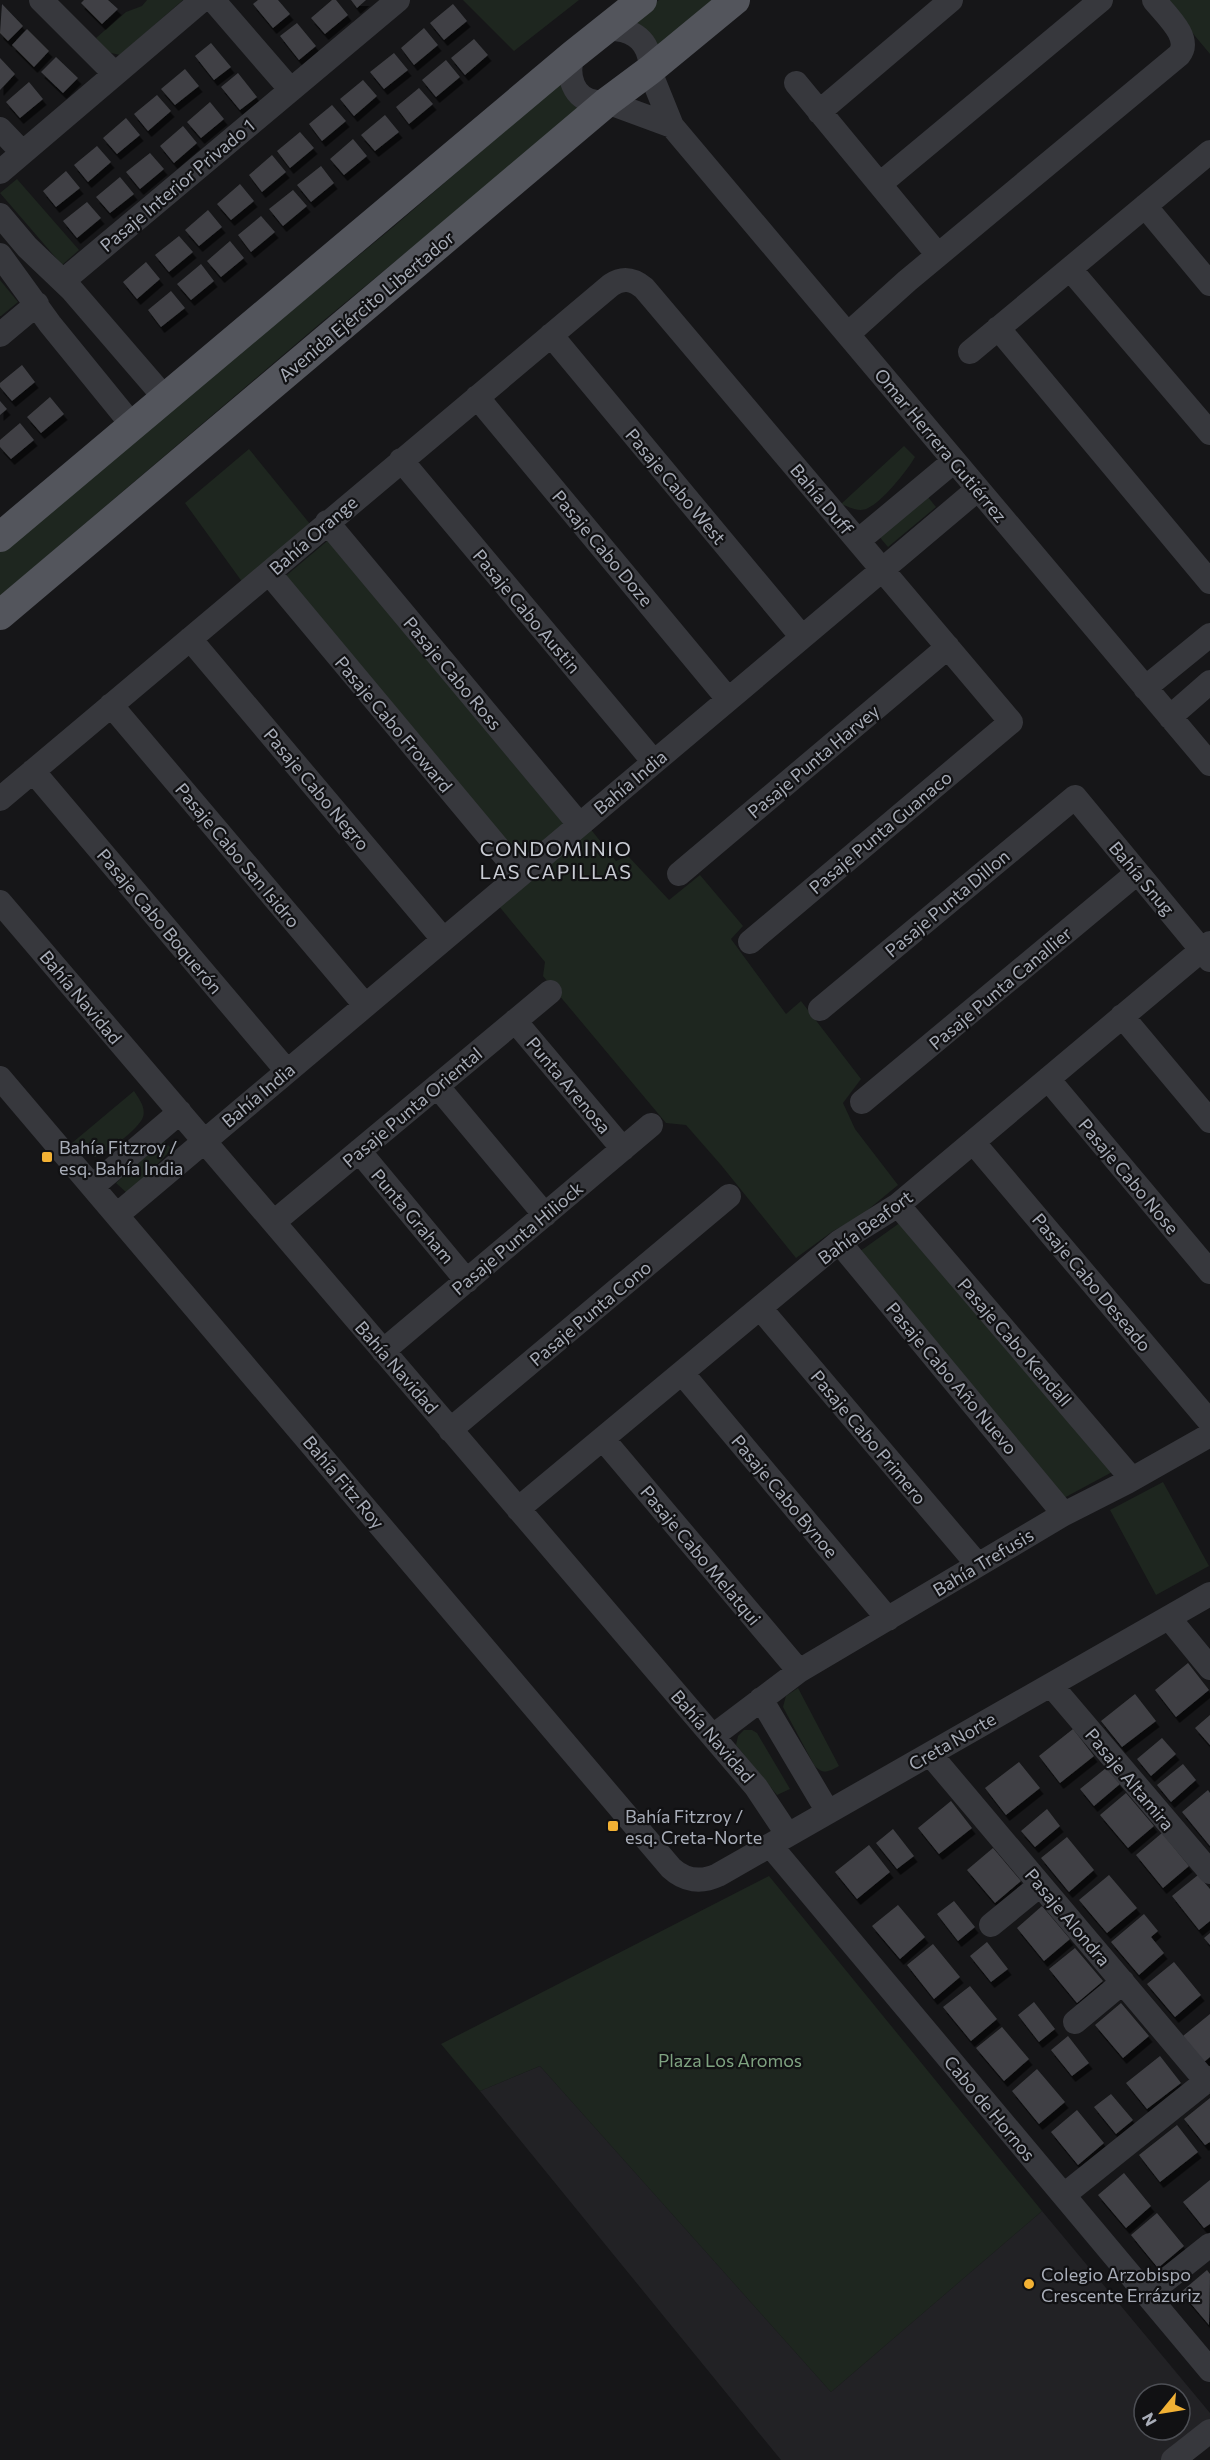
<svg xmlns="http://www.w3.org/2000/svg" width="1210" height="2460" font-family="Commissioner,sans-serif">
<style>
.built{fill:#222225;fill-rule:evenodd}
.green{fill:#1e261f}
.building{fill:#404145;filter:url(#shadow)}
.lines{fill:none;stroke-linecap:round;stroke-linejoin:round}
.minor{stroke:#37383d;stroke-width:24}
.major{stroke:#53555c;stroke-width:30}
.poi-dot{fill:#f2b134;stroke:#111113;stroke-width:2}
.labels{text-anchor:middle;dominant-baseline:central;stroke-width:4.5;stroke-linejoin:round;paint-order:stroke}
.street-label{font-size:18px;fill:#a8adb8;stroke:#111113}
.poi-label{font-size:18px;fill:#a8adb8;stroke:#111113;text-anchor:start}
.park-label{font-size:18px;fill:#7fa381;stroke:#111113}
.neighbourhood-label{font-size:20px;letter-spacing:1.5px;fill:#c9ccd4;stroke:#111113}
</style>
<defs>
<filter id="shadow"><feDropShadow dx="3.5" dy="6" stdDeviation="0" flood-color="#0009"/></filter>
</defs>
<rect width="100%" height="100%" fill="#161618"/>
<!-- built -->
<path class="built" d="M 540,2066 L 831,2392 L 1042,2211 L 1210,2413 L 1210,2445 L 1192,2460 L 781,2460 L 480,2091 ZM 1144,2394 L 1180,2394 L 1180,2430 L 1144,2430 Z"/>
<!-- green -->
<path class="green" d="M 147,0 L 183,0 L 120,55 L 107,52 L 96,38 L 126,12 L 142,6 Z
M 463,0 L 579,0 L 514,51 Z
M 659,0 L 715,0 L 654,50 L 631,21 Z
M 1165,0 L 1210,0 L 1210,54 Z
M 563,81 L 586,104 L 323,321 L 0,596 L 0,551 L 392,228 Z
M 17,179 L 79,250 L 62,265 L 0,193 Z
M 0,280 L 18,302 L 1,316 L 0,316 Z
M 904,446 L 915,457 C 907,471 882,502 868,508 C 859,513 849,507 841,504 Z
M 249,449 L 310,524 L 243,583 L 185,503 Z
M 927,496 L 936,507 L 888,547 L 877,534 Z
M 332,537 L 568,825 L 518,862 L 281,580 Z
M 589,827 L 616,861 L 628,856 L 669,900 L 700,875 L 743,926 L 731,939 L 786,1014 L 801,1001 L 861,1079 L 843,1103 L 855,1129 L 898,1185 L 858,1218 L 833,1231 L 796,1258 L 721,1165 L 686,1125 L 666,1123 L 543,976 L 545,962 L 498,905 Z
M 134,1091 C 139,1099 146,1107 143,1117 C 139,1129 106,1153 95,1157 L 72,1143 Z
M 163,1140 L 172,1149 L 128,1194 L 116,1183 Z
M 901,1222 L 1114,1471 L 1062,1499 L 859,1252 Z
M 1163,1482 L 1209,1566 L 1156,1595 L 1110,1510 Z
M 798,1688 L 839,1766 C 828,1772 823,1775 814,1765 L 783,1707 L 786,1696 Z
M 744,1730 L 752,1730 L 757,1733 L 790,1789 L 777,1795 L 736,1745 L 738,1736 Z
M 769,1876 L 1042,2211 L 831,2392 L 540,2066 L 480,2091 L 441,2044 Z"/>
<!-- building -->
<path class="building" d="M 84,0 L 108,0 L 118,9 L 102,24 L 81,3 Z
M 258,0 L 278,0 L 290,14 L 273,28 L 253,4 Z
M 332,0 L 336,0 L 348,15 L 325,34 L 311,18 Z
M 351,0 L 366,0 L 357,8 Z
M 2,4 L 23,26 L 8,41 L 0,33 Z
M 453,4 L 467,21 L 444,40 L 430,23 Z
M 297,23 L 316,46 L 299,60 L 280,36 Z
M 424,28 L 438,45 L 414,65 L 401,48 Z
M 27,29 L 49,51 L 34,67 L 12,45 Z
M 474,39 L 488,55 L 465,75 L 451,58 Z
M 211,43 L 231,67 L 214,80 L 195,56 Z
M 394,53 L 408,70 L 384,89 L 370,72 Z
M 56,57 L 78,78 L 63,93 L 41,72 Z
M 0,58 L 15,74 L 0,90 Z
M 446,60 L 460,77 L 436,97 L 422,80 Z
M 185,69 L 199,86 L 175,105 L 161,89 Z
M 238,73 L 257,97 L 240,110 L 221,87 Z
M 363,80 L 377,96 L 354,116 L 340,99 Z
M 29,82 L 43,99 L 20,118 L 6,102 Z
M 419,88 L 433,104 L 409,124 L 396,107 Z
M 157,95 L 171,111 L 148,131 L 134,114 Z
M 210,102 L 224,119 L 201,138 L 187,122 Z
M 332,105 L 346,121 L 322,141 L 309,124 Z
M 385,115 L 399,132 L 375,151 L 361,135 Z
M 126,118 L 140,135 L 117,154 L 103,138 Z
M 183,126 L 197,143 L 174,163 L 160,146 Z
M 300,132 L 314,148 L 290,168 L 277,151 Z
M 353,139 L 367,156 L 344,175 L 330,159 Z
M 97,146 L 111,162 L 88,182 L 74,165 Z
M 150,153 L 164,169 L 140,189 L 126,172 Z
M 272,155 L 286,172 L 262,192 L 249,175 Z
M 321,166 L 334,183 L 311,202 L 297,185 Z
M 66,171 L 80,188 L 56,207 L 43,191 Z
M 120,177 L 134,194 L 110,213 L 96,197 Z
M 240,184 L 254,201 L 231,220 L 217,204 Z
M 293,190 L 307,206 L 283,226 L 269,209 Z
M 87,202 L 101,218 L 77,238 L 63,221 Z
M 208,210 L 222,227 L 199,246 L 185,230 Z
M 261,216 L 275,232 L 251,252 L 238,235 Z
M 179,236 L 193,252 L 169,272 L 155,255 Z
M 230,241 L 244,258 L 221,277 L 207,261 Z
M 146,262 L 160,279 L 137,299 L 123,282 Z
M 201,264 L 214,281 L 191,300 L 177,284 Z
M 171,291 L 185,308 L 161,327 L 148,310 Z
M 22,365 L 35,382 L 12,401 L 0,387 L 0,383 Z
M 50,397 L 64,414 L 41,433 L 27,417 Z
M 0,401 L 7,409 L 0,415 Z
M 20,423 L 34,440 L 11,459 L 0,447 L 0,440 Z
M 1188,1663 L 1209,1690 L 1176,1717 L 1155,1690 Z
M 1135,1694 L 1156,1721 L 1122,1747 L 1101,1721 Z
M 1210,1715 L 1210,1745 L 1195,1728 Z
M 1073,1729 L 1094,1756 L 1060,1783 L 1039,1756 Z
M 1162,1738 L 1176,1754 L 1151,1776 L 1137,1759 Z
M 1019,1762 L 1040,1788 L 1006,1815 L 985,1788 Z
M 1183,1764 L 1196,1780 L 1171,1802 L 1157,1785 Z
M 1106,1768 L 1120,1784 L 1094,1806 L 1080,1789 Z
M 1208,1790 L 1210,1793 L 1210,1846 L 1182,1812 Z
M 1126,1793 L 1154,1826 L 1128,1848 L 1100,1815 Z
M 951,1801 L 972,1828 L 939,1854 L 918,1828 Z
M 1047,1809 L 1060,1826 L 1035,1847 L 1021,1831 Z
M 893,1829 L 914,1856 L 897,1869 L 876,1843 Z
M 1162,1833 L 1189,1866 L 1163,1888 L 1136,1855 Z
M 1067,1837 L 1094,1870 L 1069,1892 L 1041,1858 Z
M 869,1845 L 890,1872 L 857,1899 L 835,1872 Z
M 993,1848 L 1021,1881 L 995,1903 L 967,1870 Z
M 1109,1875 L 1137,1908 L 1107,1933 L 1079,1900 Z
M 1198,1875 L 1210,1889 L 1210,1921 L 1199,1930 L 1172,1896 Z
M 954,1901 L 975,1927 L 958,1941 L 937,1914 Z
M 898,1905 L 925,1937 L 900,1959 L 872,1926 Z
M 1042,1906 L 1070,1939 L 1044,1961 L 1017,1928 Z
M 1144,1914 L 1158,1931 L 1151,1937 L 1164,1953 L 1139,1975 L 1111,1942 Z
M 1210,1933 L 1210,1945 L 1204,1938 Z
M 987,1942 L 1008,1969 L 991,1982 L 970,1956 Z
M 933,1944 L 960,1977 L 934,1999 L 907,1965 Z
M 1075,1948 L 1103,1981 L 1077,2003 L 1049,1969 Z
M 1174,1962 L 1201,1995 L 1175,2017 L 1147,1984 Z
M 970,1986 L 997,2019 L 971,2041 L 943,2007 Z
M 1034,2002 L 1055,2029 L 1039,2042 L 1018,2015 Z
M 1121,2003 L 1149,2036 L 1123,2058 L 1095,2025 Z
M 1210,2014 L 1210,2057 L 1204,2062 L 1183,2036 Z
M 1002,2027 L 1029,2059 L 1004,2081 L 976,2048 Z
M 1068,2036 L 1089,2063 L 1072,2076 L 1051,2050 Z
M 1160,2056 L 1181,2083 L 1147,2109 L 1126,2083 Z
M 1037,2069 L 1065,2102 L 1039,2124 L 1012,2091 Z
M 1111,2094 L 1133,2120 L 1116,2134 L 1094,2107 Z
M 1210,2098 L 1210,2142 L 1205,2145 L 1184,2119 Z
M 1077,2110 L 1104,2143 L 1078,2165 L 1051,2132 Z
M 1177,2125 L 1198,2152 L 1160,2182 L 1139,2155 Z
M 1124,2173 L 1151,2206 L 1126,2228 L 1098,2195 Z
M 1210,2180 L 1210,2224 L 1204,2228 L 1183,2202 Z
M 1157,2213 L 1184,2246 L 1158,2268 L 1131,2235 Z
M 1207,2270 L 1210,2274 L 1209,2325 L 1181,2292 Z"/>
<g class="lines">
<!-- minor -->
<path class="minor" d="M 41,0 L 115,74
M 213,0 L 291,90
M 606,29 C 626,28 644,35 649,56 C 651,62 649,68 651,74 C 658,91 665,109 672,126 L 1210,764
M 573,55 C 566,75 573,99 596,102 C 603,103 608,103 615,105 C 634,112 653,119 672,126
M 796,83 L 938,255
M 819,112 L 951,0
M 0,129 L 22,152
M 0,172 L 202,0
M 880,184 L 1101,0
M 1145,206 L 1210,284
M 0,215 L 27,247 L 71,289 L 165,398
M 0,255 L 50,324 L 133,426
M 1070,269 L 1210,433
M 63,281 L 398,0
M 998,328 L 1210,582
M 848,334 L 907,281 L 1179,55 C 1193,38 1165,14 1154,0
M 0,335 L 37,304
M 551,335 L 802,637
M 970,352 L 1210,152
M 477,397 L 728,699
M 401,460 L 654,762
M 327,522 L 579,824
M 858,541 L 954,461
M 269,573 L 520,874
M 190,639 L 443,939
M 1145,688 L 1210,635
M 111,705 L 365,1005
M 1170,717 L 1210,682
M 33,771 L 287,1071
M 0,799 L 611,285 C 623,277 633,279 644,288 L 1011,722 L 750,942
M 679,874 L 948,647
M 0,902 L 756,1787 L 788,1835
M 820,1009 L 1075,797 L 1210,960
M 1122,1016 L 1210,1121
M 515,1021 L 623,1149
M 0,1078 L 671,1868 C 685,1881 701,1883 718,1875 L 1210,1594
M 1048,1079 L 1210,1272
M 437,1086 L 545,1215
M 862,1102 L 1137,873
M 973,1142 L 1210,1422
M 359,1151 L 467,1281
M 93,1186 L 180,1112
M 898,1205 L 1132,1479
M 117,1215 L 978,489
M 274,1222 L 550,992
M 839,1242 L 1064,1514
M 760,1308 L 978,1565
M 383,1351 L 651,1125
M 682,1373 L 888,1619
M 450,1430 L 729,1196
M 603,1439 L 799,1671
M 518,1509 L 839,1242 L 898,1205 L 1210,943
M 1169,1618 L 1210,1668
M 1051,1685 L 1210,1872
M 761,1699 L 828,1812
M 713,1736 L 799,1671 L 1064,1514 L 1127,1482 L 1210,1435
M 930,1754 L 1206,2081
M 770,1845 L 1210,2370
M 991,1925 L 1040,1885
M 1075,2022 L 1123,1982
M 1064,2195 L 1210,2078
M 1147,2295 L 1210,2245
M 1173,2460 L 1210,2431"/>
<!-- major -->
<path class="major" d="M 0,537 L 573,55 L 642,0
M 0,615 L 607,102 L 650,70 L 735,0"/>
</g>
<!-- markers -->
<g class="poi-dot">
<rect x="41" y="1151" width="12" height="12" rx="3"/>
<rect x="607" y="1820" width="12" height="12" rx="3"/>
<circle cx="1029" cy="2284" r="6"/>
</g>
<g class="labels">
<!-- street labels -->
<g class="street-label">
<text transform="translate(177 185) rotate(-40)">Pasaje Interior Privado 1</text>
<text transform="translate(366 306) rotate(-40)">Avenida Ejército Libertador</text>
<text transform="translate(941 445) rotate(50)">Omar Herrera Gutiérrez</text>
<text transform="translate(676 486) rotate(50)">Pasaje Cabo West</text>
<text transform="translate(822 499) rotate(50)">Bahía Duff</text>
<text transform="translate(313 535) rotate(-41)">Bahía Orange</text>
<text transform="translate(603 548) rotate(50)">Pasaje Cabo Doze</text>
<text transform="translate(527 611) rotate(50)">Pasaje Cabo Austin</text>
<text transform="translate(453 673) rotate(50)">Pasaje Cabo Ross</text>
<text transform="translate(394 724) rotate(50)">Pasaje Cabo Froward</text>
<text transform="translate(813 761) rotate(-40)">Pasaje Punta Harvey</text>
<text transform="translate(630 782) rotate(-40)">Bahía India</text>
<text transform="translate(317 789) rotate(50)">Pasaje Cabo Negro</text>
<text transform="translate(880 832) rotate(-40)">Pasaje Punta Guanaco</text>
<text transform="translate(238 855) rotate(50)">Pasaje Cabo San Isidro</text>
<text transform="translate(1142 878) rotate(50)">Bahía Snug</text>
<text transform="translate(947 903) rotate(-40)">Pasaje Punta Dillon</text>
<text transform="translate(160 921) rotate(50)">Pasaje Cabo Boquerón</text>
<text transform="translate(1000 988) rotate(-40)">Pasaje Punta Canallier</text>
<text transform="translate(81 997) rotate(50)">Bahía Navidad</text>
<text transform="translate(569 1085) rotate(50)">Punta Arenosa</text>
<text transform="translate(258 1095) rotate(-40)">Bahía India</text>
<text transform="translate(412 1107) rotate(-40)">Pasaje Punta Oriental</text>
<text transform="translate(1129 1176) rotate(50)">Pasaje Cabo Nose</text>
<text transform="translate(413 1216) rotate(50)">Punta Graham</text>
<text transform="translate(865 1227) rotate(-36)">Bahía Beafort</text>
<text transform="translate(517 1238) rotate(-40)">Pasaje Punta Hiliock</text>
<text transform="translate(1092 1282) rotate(50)">Pasaje Cabo Deseado</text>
<text transform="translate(590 1313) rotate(-40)">Pasaje Punta Cono</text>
<text transform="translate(1015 1342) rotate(49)">Pasaje Cabo Kendall</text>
<text transform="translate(397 1367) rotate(49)">Bahía Navidad</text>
<text transform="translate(952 1378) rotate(50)">Pasaje Cabo Año Nuevo</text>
<text transform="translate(869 1437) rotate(50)">Pasaje Cabo Primero</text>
<text transform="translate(344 1482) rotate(50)">Bahía Fitz Roy</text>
<text transform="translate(785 1496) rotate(50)">Pasaje Cabo Bynoe</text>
<text transform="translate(701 1555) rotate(50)">Pasaje Cabo Melatqui</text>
<text transform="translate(983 1562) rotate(-31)">Bahía Trefusis</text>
<text transform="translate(713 1736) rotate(49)">Bahía Navidad</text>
<text transform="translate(952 1741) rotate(-30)">Creta Norte</text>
<text transform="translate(1130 1779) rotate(50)">Pasaje Altamira</text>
<text transform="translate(1068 1917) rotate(50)">Pasaje Alondra</text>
<text transform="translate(990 2108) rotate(50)">Cabo de Hornos</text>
</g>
<!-- poi labels -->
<g class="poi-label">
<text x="59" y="1147">Bahía Fitzroy /<tspan x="59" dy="21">esq. Bahía India</tspan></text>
<text x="625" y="1816">Bahía Fitzroy /<tspan x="625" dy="21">esq. Creta-Norte</tspan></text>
<text x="1041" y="2274">Colegio Arzobispo<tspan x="1041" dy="21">Crescente Errázuriz</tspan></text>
</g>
<!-- park labels -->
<g class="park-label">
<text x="730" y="2060">Plaza Los Aromos</text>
</g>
<!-- neighbourhood labels -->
<g class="neighbourhood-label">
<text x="556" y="848">CONDOMINIO<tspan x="556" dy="23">LAS CAPILLAS</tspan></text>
</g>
</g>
<!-- north arrow -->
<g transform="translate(1162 2412) rotate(240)"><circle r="28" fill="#111113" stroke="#4d4f55" stroke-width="1.5"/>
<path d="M0-4.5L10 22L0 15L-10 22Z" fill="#f2b134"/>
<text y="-9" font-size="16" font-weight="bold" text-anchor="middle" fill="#a8adb8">N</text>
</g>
</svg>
